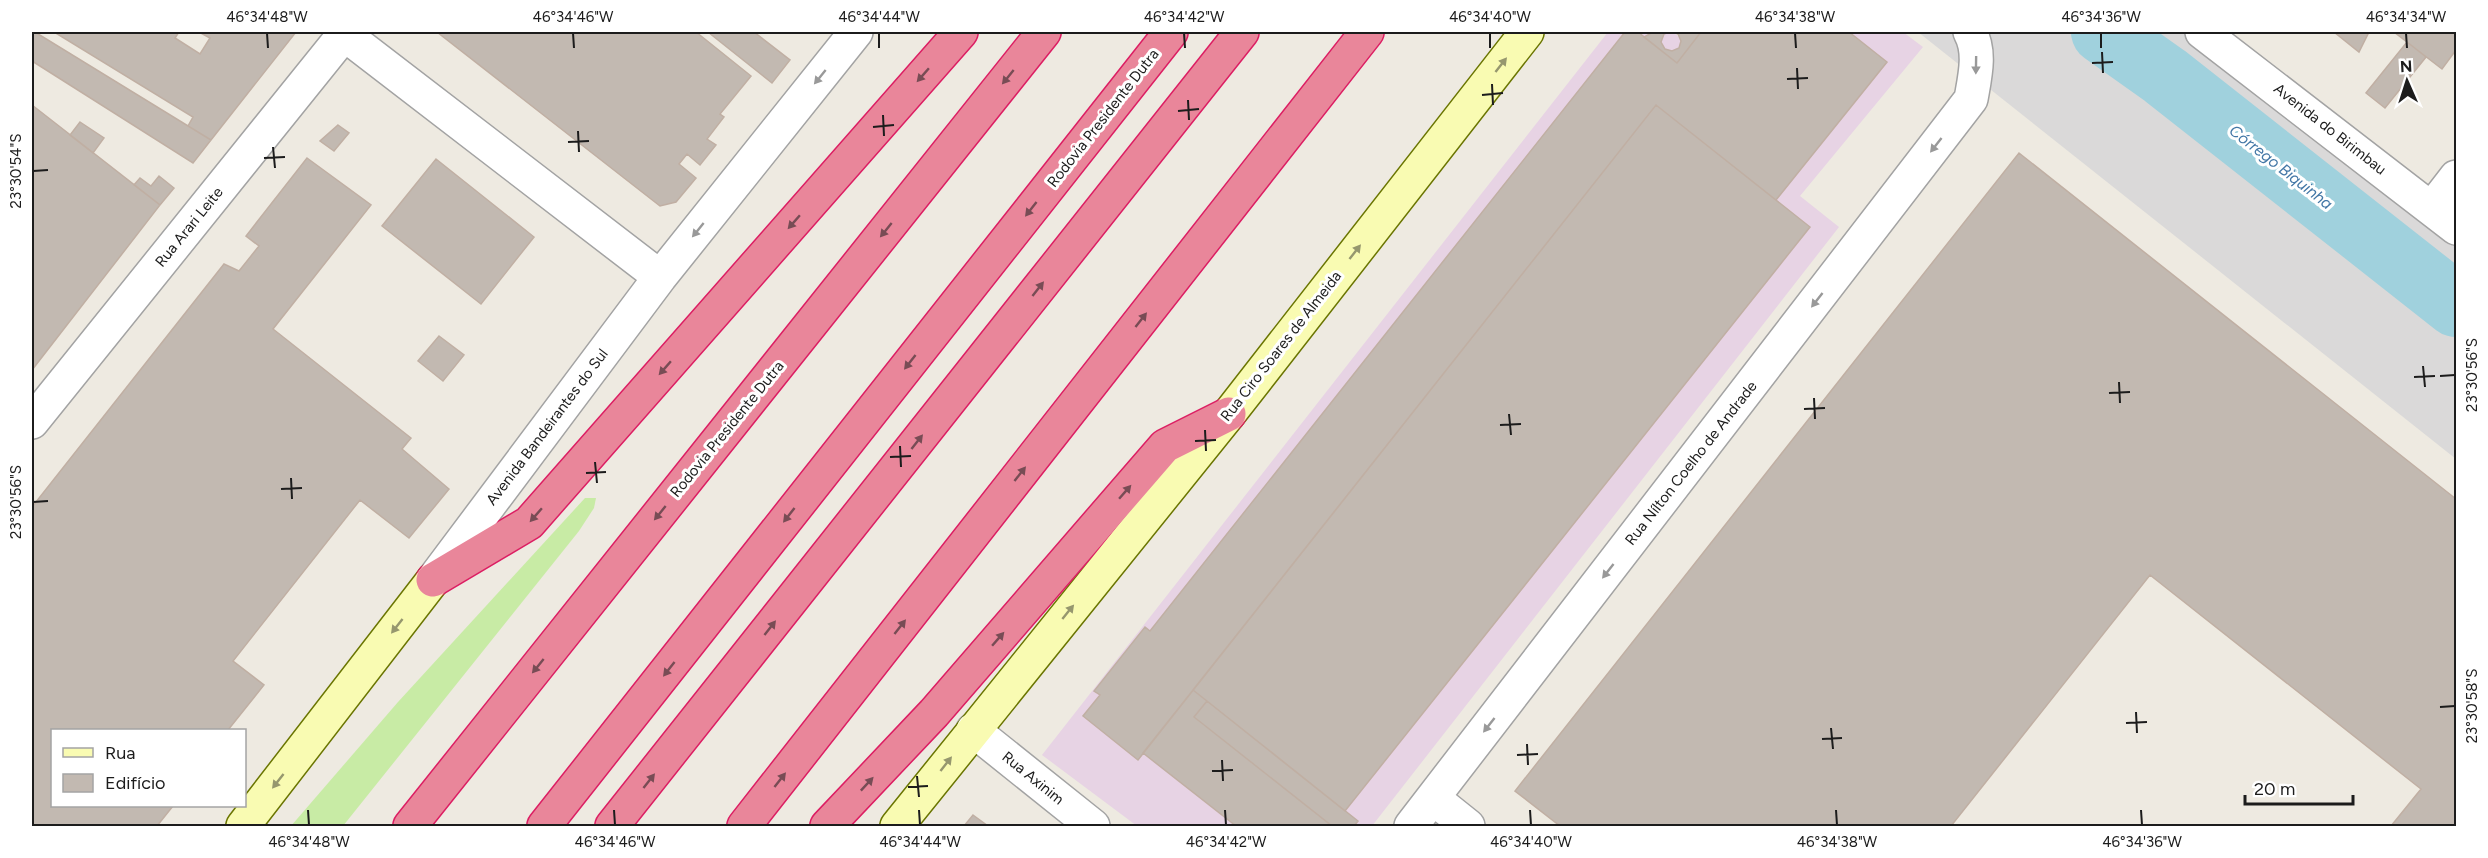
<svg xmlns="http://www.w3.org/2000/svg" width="2488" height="858" font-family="Figtree,sans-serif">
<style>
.residential{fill:#dad9d9}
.industrial{fill:#e7d3e4}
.grass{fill:#c8eba5}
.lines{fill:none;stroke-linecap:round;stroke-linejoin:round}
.river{stroke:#a0d1dd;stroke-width:64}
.building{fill:#c2b9b1;stroke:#c0afa3;stroke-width:1.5}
.minor-casing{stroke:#a3a3a3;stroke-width:36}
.tertiary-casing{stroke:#a3a3a3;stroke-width:36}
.secondary-casing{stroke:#6a7501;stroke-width:36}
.motorway-casing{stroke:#dc1e63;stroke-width:36}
.minor{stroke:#fff;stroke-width:33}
.tertiary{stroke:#fff;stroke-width:33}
.secondary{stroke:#f9fbb2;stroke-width:33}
.motorway{stroke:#e9869a;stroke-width:33}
.oneway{fill:#96976e}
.oneway2{fill:#999}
.oneway3{fill:#784c55}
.ticks{fill:none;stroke:#1c1c1c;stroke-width:2}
.labels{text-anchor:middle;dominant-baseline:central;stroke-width:6;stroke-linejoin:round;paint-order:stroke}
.street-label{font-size:15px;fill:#1c1c1c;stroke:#fff}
.water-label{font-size:16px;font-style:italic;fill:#4377a6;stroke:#fff}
.neatline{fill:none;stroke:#1c1c1c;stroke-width:2}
.ticks-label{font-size:15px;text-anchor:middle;fill:#1c1c1c}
</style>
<rect width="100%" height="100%" fill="#eeeae1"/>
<!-- residential -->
<path class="residential" d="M 1918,32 L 2218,32 L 2456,219 L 2456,459 Z"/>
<!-- industrial -->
<path class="industrial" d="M 1608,32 L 1673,32 L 1692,48 L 1704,32 L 1903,32 L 1923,47 L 1800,196 L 1839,227 L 1372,826 L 1137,826 L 1042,755 Z"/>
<!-- grass -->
<path class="grass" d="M 585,498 L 596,498 L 594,508 L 579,531 L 343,826 L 291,826 L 398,702 Z"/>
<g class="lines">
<!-- river -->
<path class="river" d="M 2103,32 L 2165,76 L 2456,305"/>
</g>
<!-- building -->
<path class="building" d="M 32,32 L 35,32 L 211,140 L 193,163 L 32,61 Z
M 54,32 L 179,32 L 175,38 L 200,54 L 210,38 L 199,32 L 296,32 L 211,140 L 188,126 L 193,117 Z
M 437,32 L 696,32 L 751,76 L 720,114 L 724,117 L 707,139 L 716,145 L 700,165 L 687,154 L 679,164 L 696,178 L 676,202 L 660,206 Z
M 708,32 L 754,32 L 790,60 L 772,83 Z
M 1625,32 L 1638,32 L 1677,63 L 1701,32 L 1849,32 L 1887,62 L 1776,200 L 1656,105 L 1138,760 L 1083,716 L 1100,695 L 1094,691 L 1145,627 L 1150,631 Z
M 1653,32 L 1669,32 L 1664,34 L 1661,42 L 1665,49 L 1672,51 L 1679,48 L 1681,41 L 1678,34 L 1673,32 L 1701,32 L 1677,63 L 1644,37 Z
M 2334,32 L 2369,32 L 2359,52 Z
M 2394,32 L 2456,32 L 2456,50 L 2442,69 Z
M 2407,42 L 2426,57 L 2385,108 L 2366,93 Z
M 32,105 L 160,205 L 32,370 Z
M 1656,105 L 1810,227 L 1345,811 L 1193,690 Z
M 80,122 L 104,138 L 93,153 L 70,135 Z
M 338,125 L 349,133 L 334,151 L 320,141 Z
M 2019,153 L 2456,499 L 2456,826 L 2391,826 L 2421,789 L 2150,575 L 1951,826 L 1560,826 L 1515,791 Z
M 307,158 L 371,205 L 273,329 L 411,438 L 402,449 L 449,489 L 409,538 L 360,500 L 233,661 L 264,685 L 228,730 L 52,730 L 52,806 L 173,806 L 157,826 L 32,826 L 32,507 L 224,264 L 239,271 L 259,246 L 246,236 Z
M 436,159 L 534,237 L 481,304 L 382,226 Z
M 159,176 L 174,188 L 160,205 L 134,185 L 140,178 L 151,186 Z
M 439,336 L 464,355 L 443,381 L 418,361 Z
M 1193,690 L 1207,701 L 1194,717 L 1332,826 L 1236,826 L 1143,753 Z
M 1207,701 L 1358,821 L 1354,826 L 1332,826 L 1194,717 Z
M 973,815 L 988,826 L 964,826 Z"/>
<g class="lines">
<defs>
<path id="minor" d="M 2202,32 L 2456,228
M 2432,208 L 2456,177
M 973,730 L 1093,826
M 1433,798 L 1468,826
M 1411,826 L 1971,99 C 1975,76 1981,52 1970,32"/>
<path id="tertiary" d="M 344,34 L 660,277
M 32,422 L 346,32
M 433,580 L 660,277 L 856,32"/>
<path id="secondary" d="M 243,826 L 433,580
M 897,826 L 1229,414 L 1527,32"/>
<path id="motorway" d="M 433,580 L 529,523 L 961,32
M 410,826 L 1044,32
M 544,826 L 1171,32
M 612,826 L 1242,32
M 744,826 L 1367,32
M 827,826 L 934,713 L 1165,446 L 1229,414"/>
</defs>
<!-- minor casing -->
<use href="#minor" class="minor-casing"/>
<!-- tertiary casing -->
<use href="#tertiary" class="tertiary-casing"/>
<!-- secondary casing -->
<use href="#secondary" class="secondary-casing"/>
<!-- motorway casing -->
<use href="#motorway" class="motorway-casing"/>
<!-- minor -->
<use href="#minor" class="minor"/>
<!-- tertiary -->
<use href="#tertiary" class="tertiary"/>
<!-- secondary -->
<use href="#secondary" class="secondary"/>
<!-- motorway -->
<use href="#motorway" class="motorway"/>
</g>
<!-- one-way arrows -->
<defs><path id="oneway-solid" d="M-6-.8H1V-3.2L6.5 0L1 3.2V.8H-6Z" transform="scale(1.5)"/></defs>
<g class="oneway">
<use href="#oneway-solid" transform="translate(1501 65) rotate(-52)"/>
<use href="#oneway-solid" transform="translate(1355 252) rotate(-52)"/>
<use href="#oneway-solid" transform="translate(1068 612) rotate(-51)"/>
<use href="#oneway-solid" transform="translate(397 626) rotate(128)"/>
<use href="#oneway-solid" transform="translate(946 764) rotate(-52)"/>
<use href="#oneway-solid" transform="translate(278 781) rotate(128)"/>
</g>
<g class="oneway2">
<use href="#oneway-solid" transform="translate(1976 65) rotate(91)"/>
<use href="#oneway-solid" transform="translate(820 77) rotate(129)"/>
<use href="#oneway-solid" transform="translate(1936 145) rotate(128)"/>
<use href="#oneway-solid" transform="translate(698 230) rotate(129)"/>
<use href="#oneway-solid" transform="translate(1817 300) rotate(128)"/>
<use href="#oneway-solid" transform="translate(1608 571) rotate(128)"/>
<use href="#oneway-solid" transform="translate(1489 725) rotate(128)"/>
</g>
<g class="oneway3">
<use href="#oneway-solid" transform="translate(923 75) rotate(131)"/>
<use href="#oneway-solid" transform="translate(1008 77) rotate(129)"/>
<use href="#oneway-solid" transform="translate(1031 209) rotate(128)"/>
<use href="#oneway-solid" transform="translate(794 222) rotate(131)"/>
<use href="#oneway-solid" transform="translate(886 230) rotate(129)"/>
<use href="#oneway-solid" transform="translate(1038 289) rotate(-52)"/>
<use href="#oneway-solid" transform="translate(1141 320) rotate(-52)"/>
<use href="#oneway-solid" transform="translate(910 362) rotate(128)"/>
<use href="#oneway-solid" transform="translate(665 368) rotate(131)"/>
<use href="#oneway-solid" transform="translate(917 442) rotate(-52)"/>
<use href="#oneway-solid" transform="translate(1020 474) rotate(-52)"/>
<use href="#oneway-solid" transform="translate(1125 492) rotate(-49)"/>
<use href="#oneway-solid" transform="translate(660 513) rotate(129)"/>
<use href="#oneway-solid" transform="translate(536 515) rotate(131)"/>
<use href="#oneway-solid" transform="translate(789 515) rotate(128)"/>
<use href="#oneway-solid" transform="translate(900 627) rotate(-52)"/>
<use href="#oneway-solid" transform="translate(770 628) rotate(-52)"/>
<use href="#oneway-solid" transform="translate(998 639) rotate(-49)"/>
<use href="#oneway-solid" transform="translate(538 666) rotate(129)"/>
<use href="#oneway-solid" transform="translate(669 669) rotate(128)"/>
<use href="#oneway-solid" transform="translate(780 780) rotate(-52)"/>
<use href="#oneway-solid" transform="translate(649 781) rotate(-52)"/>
<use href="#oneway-solid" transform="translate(867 784) rotate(-47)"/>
</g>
<!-- ticks -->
<path class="ticks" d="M 267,33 L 268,48M 573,33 L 574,48M 879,33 L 879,48M 1184,33 L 1185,48M 1490,33 L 1490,48M 1795,33 L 1796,48M 2101,33 L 2101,48M 2406,33 L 2407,48M 2102,52 L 2103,73M 2092,63 L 2113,62M 1797,68 L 1798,89M 1787,79 L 1808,78M 1492,84 L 1493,105M 1482,95 L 1503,93M 1188,100 L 1189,120M 1178,111 L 1199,109M 883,115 L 884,136M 873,127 L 894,125M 578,131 L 579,152M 568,142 L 589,141M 273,147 L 275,168M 264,158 L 285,157M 33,171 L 48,170M 2423,366 L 2425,387M 2440,376 L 2455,375M 2414,377 L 2435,376M 2119,382 L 2120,403M 2109,393 L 2130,392M 1814,398 L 1815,419M 1804,409 L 1825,408M 1509,414 L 1511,435M 1500,425 L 1521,424M 1205,430 L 1206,451M 1195,441 L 1216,440M 900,446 L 901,467M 890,457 L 911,456M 595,462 L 597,483M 586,473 L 606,472M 291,478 L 292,499M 281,489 L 302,488M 33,502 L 48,501M 2440,707 L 2455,706M 2136,712 L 2137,733M 2126,723 L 2147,722M 1831,728 L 1833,749M 1822,739 L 1842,738M 1527,744 L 1528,765M 1517,755 L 1538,754M 1222,760 L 1223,781M 1212,771 L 1233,770M 917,776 L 919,797M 908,787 L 928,786M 308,810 L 309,825M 614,810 L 615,825M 919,810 L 920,825M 1225,810 L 1226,825M 1530,810 L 1531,825M 1836,810 L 1837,825M 2141,810 L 2142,825"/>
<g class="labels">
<!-- street labels -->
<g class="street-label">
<text transform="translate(1103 118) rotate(-52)">Rodovia Presidente Dutra</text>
<text transform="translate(2330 129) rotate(38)">Avenida do Birimbau</text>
<text transform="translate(189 227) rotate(-51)">Rua Arari Leite</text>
<text transform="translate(1281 346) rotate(-52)">Rua Ciro Soares de Almeida</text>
<text transform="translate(547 427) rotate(-53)">Avenida Bandeirantes do Sul</text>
<text transform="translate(727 429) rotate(-51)">Rodovia Presidente Dutra</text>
<text transform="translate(1691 463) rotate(-52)">Rua Nílton Coelho de Andrade</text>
<text transform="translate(1033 778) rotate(39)">Rua Axinim</text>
</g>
<!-- water labels -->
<g class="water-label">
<text transform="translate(2281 167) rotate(38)">Córrego Biquinha</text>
</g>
</g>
<!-- border -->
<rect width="2488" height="858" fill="none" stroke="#ffffff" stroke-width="66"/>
<!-- legend -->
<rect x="51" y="729" width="195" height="78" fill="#ffffff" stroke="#a4a4a4" stroke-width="1.5"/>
<rect x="63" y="748" width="30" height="9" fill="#f9fbb2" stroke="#a4a4a4" stroke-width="1.5"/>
<text x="105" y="759" font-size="18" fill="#1c1c1c">Rua</text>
<rect x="63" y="774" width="30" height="18" fill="#c2b9b1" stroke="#a4a4a4" stroke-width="1.5"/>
<text x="105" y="789" font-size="18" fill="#1c1c1c">Edifício</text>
<!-- north arrow -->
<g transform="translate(2407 81) rotate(357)" stroke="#ffffff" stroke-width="4.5" paint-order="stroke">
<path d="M0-4.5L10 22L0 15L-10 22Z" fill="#1c1c1c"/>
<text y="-9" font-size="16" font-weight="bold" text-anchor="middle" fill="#1c1c1c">N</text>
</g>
<!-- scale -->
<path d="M2245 795v9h108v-9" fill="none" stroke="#1c1c1c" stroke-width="3"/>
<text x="2254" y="795" font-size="18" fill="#1c1c1c" stroke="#ffffff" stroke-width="4.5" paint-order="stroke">20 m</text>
<rect x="33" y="33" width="2422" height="792" class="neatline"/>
<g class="ticks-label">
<text x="267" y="22">46°34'48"W</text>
<text x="573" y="22">46°34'46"W</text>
<text x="879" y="22">46°34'44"W</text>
<text x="1184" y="22">46°34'42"W</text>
<text x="1490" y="22">46°34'40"W</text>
<text x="1795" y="22">46°34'38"W</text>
<text x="2101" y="22">46°34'36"W</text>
<text x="2406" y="22">46°34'34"W</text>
<text transform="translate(16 171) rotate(-90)" y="5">23°30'54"S</text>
<text transform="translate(2472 375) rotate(-90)" y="5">23°30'56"S</text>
<text transform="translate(16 502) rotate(-90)" y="5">23°30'56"S</text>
<text transform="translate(2472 706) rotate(-90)" y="5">23°30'58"S</text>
<text x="309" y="847">46°34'48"W</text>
<text x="615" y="847">46°34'46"W</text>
<text x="920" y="847">46°34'44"W</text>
<text x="1226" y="847">46°34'42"W</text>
<text x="1531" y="847">46°34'40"W</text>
<text x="1837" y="847">46°34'38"W</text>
<text x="2142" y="847">46°34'36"W</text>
</g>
</svg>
